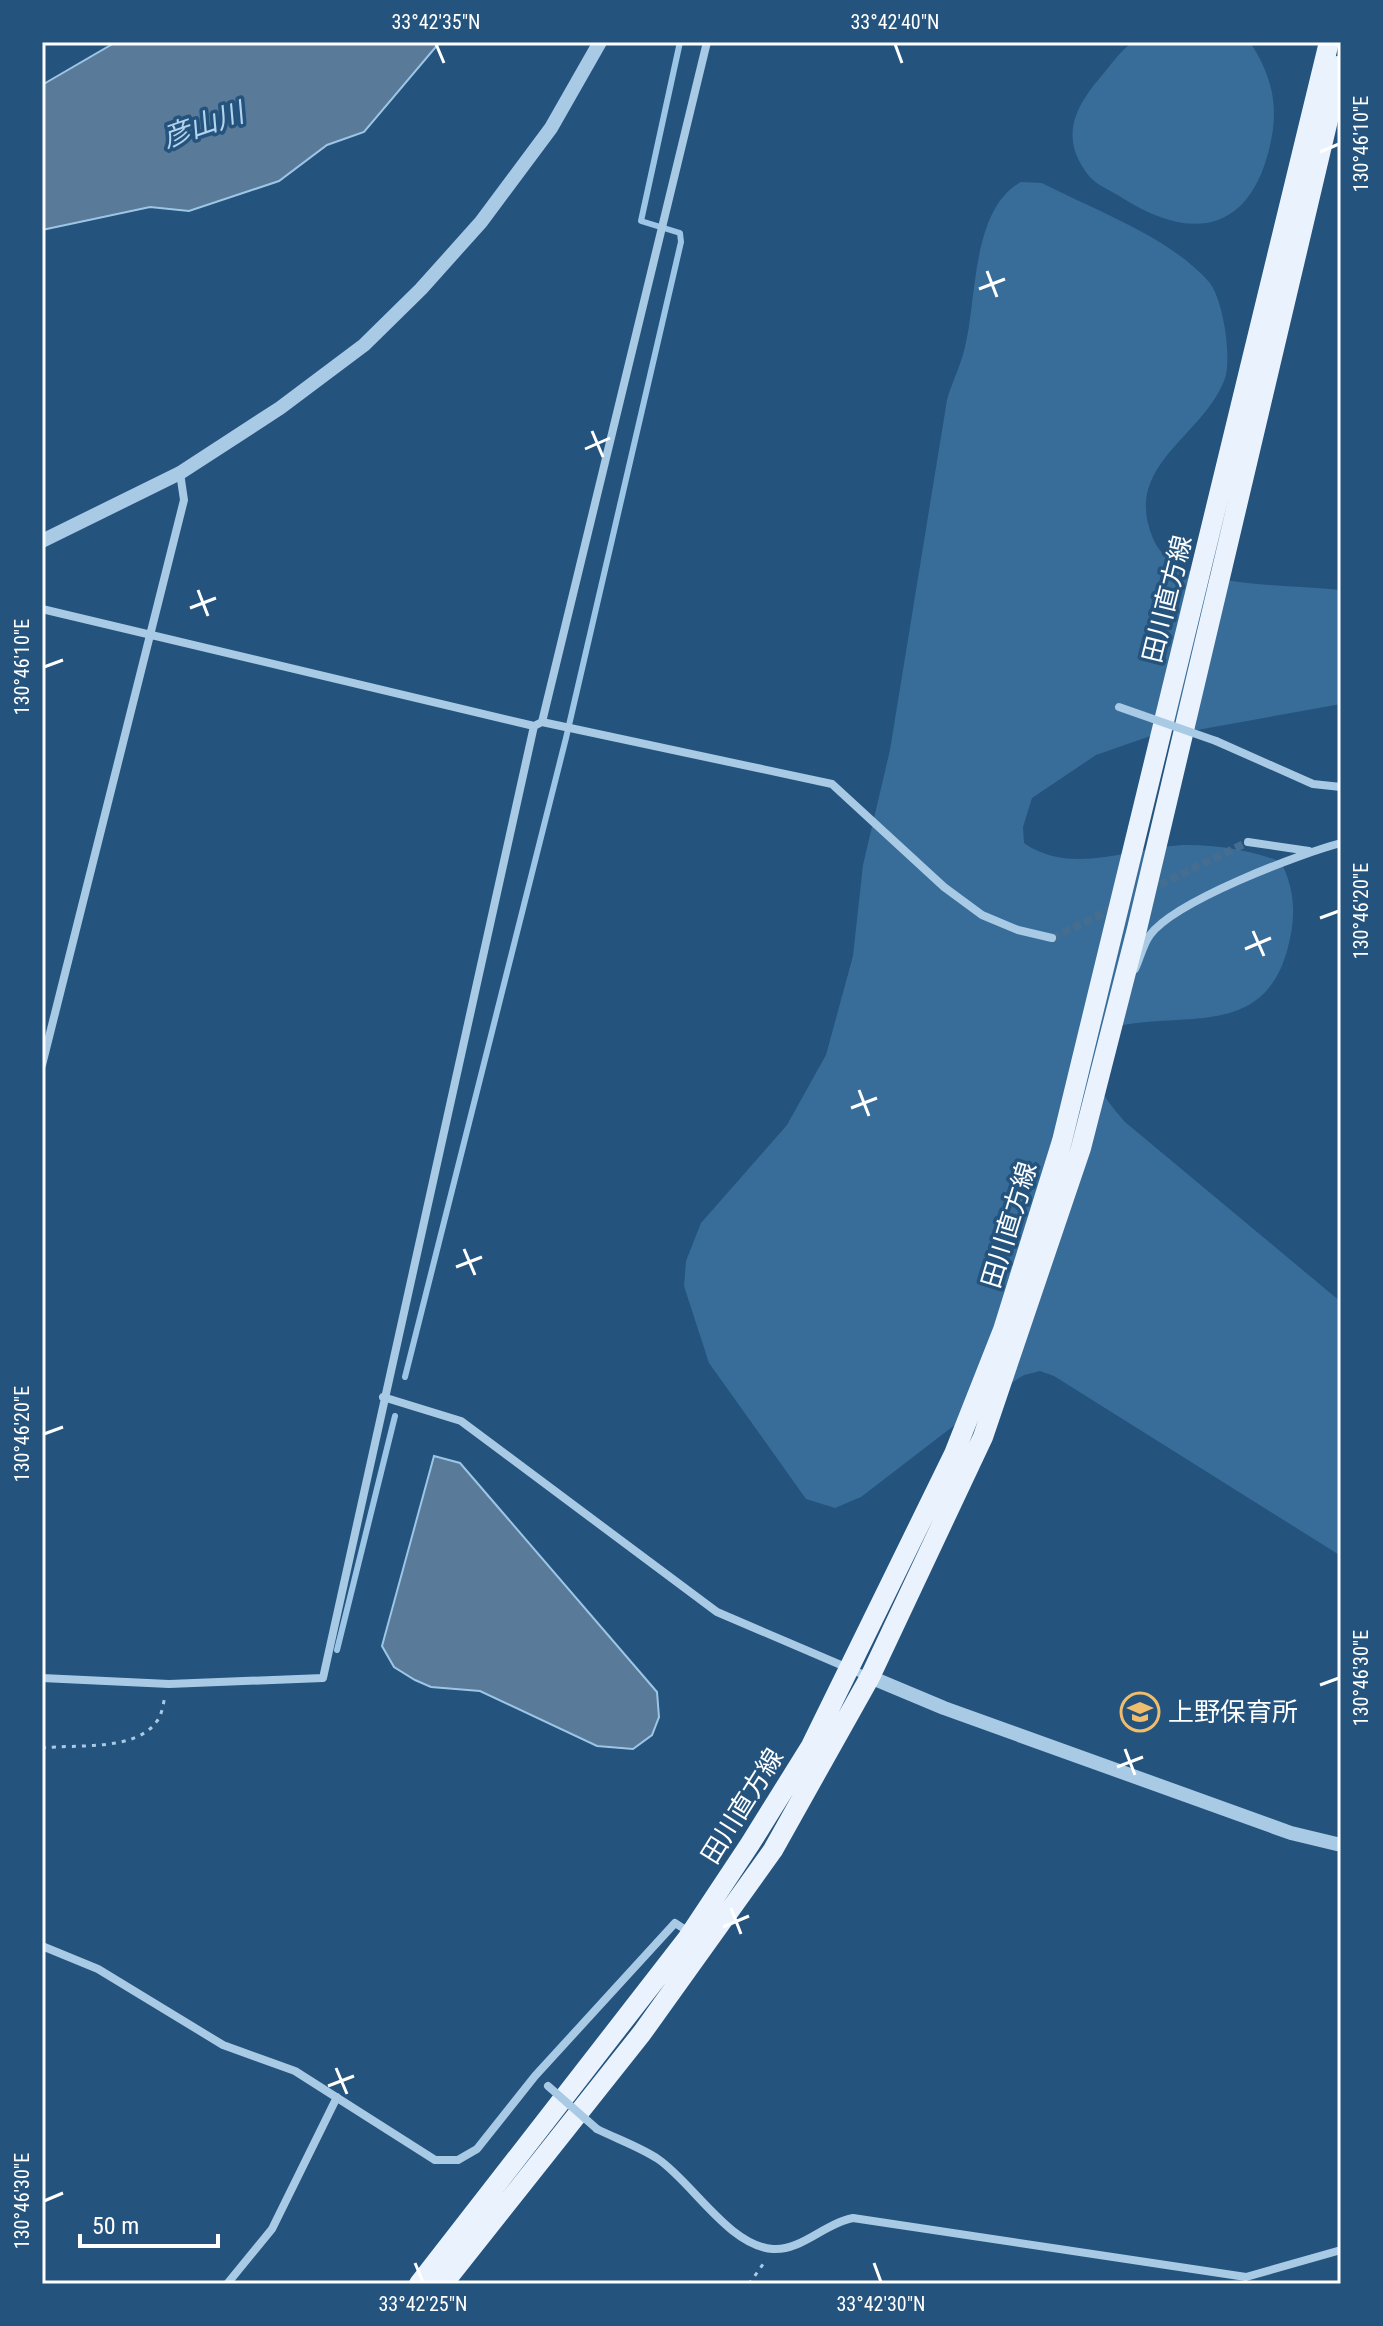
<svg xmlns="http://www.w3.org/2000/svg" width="1383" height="2326" font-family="'Roboto Condensed','Noto Sans JP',sans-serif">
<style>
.green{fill:#386d9a}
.water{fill:#597a98;stroke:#9dc6e6;stroke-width:2}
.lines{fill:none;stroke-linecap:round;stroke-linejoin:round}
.stream{stroke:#9dc6e6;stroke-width:6}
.minor-tunnel{stroke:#456d90;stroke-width:8;stroke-dasharray:8 4;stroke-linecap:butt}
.path{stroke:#a9cae5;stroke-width:3;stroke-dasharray:4 6;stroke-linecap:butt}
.minor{stroke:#a9cae5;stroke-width:8}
.tertiary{stroke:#a9cae5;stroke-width:14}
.primary{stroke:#eaf3fd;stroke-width:20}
.minor-bridge{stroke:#a9cae5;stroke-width:8}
.ticks{fill:none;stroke:#fff;stroke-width:3}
.labels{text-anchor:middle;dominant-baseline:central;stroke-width:7;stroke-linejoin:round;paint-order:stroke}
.street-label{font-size:26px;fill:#fff;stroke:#24537d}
.poi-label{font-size:26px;fill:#fff;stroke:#24537d;text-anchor:start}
.water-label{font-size:28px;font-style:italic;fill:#b4d3ed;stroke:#24537d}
.neatline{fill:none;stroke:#fff;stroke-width:3}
.ticks-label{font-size:20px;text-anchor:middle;fill:#fff}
</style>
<rect width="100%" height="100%" fill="#24537d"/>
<!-- green -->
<path class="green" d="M 1133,42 L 1250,42 C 1275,81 1280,112 1267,157 C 1244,236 1186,238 1124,199 C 1114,192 1096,185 1089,176 C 1057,136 1077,104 1104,73 C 1113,62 1121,50 1133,42 Z
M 1021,182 L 1042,183 C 1094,210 1170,237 1209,282 C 1223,298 1233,361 1224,381 C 1201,438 1124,465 1152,536 C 1161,561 1188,573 1214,578 C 1255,586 1299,586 1341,590 L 1341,704 L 1186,732 L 1165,731 L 1096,755 L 1032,798 L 1023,827 L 1024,843 C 1070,876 1131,848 1182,845 C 1214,844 1252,850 1281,862 C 1296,892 1296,919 1287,951 C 1261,1043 1176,1008 1107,1029 C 1082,1068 1097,1090 1125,1122 L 1341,1302 L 1341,1556 L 1054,1376 L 1040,1371 L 1024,1375 L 999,1391 L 861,1497 L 835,1508 L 806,1499 L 709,1363 L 684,1286 L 686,1261 L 701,1223 L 787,1125 L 826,1055 L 853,956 L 863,865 L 890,750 L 947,400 C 952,382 961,365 965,347 C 977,301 971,209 1021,182 Z"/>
<!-- water -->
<path class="water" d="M 116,42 L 440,42 L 364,132 L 327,145 L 279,181 L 189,211 L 150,207 L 42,230 L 42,85 Z
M 434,1456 L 460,1463 L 657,1692 L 659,1717 L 652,1735 L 633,1749 L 597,1746 L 480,1691 L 431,1687 L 415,1680 L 394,1667 L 382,1646 Z"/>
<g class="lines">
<!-- stream -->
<path class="stream" d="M 405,1377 L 566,738 L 681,242 L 680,233 L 641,221 L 680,42
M 337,1650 L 395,1416"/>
<!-- minor-tunnel -->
<path class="minor-tunnel" d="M 1149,890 L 1248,842
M 1052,938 L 1116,907"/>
<!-- path -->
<path class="path" d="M 42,1748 C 75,1744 136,1752 157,1721 C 162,1715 163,1704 165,1697
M 749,2284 L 766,2260"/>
<!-- minor -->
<path class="minor" d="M 42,609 L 534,726 L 542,722 L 832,784 L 944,887 L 982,915 L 1018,930 L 1052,938
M 542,722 L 707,42
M 1216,741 L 1313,784 L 1341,787
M 1248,842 L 1309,851
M 1135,969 C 1140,959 1143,944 1150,935 C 1175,901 1299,854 1341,843
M 42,1065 L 184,500 L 180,473
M 383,1397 L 461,1421 L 717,1612 L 869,1677
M 42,1678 L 169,1684 L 323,1678 L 534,726
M 42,1946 L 98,1969 L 223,2045 L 295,2071 L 435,2160 L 458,2160 L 477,2149 L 535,2076 L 675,1923 L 689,1932
M 597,2129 C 617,2139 640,2147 658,2159 C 692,2182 729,2246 773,2249 C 801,2251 825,2223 853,2218 L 1246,2277 L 1341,2250
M 227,2284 L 272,2229 L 337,2097"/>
<!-- tertiary -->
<path class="tertiary" d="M 42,541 L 180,473 L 280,408 L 364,345 L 421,289 L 481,222 L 551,128 L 600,42
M 870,1677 L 944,1708 L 1291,1833 L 1341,1845"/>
<!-- primary -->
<path class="primary" d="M 419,2284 L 687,1939 L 750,1844 L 811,1746 L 954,1454 L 1003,1330 L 1062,1141 L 1329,42
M 443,2284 L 642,2033 L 773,1850 L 870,1677 L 983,1437 L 1081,1148 L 1137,929 L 1341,65"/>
<!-- minor-bridge -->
<path class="minor-bridge" d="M 1119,707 L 1216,741
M 548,2086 L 597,2129"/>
</g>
<!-- ticks -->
<path class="ticks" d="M 436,44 L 444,63M 895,44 L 902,63M 1320,152 L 1339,144M 987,271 L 997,297M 979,289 L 1005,279M 592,431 L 603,457M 585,449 L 610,438M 198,590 L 208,616M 190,608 L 216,598M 44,667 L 63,660M 1320,918 L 1339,911M 1253,931 L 1264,956M 1245,949 L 1271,938M 859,1090 L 869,1116M 851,1108 L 877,1098M 464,1249 L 475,1275M 456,1267 L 482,1257M 44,1434 L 63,1427M 1320,1685 L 1339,1678M 1125,1749 L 1135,1775M 1117,1767 L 1143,1757M 731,1908 L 741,1934M 723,1927 L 749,1916M 336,2068 L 347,2094M 328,2086 L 354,2076M 44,2201 L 63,2193M 415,2263 L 423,2282M 874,2263 L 881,2282"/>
<!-- icons -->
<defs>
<symbol id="school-ring" viewBox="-11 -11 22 22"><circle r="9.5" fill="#24537d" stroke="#efbd6d" stroke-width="1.5"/><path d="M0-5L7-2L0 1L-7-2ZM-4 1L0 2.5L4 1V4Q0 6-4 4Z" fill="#efbd6d"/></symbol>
</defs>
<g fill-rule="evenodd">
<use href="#school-ring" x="1118" y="1690" width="44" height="44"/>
</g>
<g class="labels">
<!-- street labels -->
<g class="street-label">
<text transform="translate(1167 599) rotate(-76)">田川直方線</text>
<text transform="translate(1009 1225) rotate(-73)">田川直方線</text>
<text transform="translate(742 1806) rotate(-58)">田川直方線</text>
</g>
<!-- poi labels -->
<g class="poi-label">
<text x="1168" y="1712">上野保育所</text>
</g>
<!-- water labels -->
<g class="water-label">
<text transform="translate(203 125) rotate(-19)">彦山川</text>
</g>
</g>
<!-- border -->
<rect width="1383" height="2326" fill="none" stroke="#24537d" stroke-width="88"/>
<!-- scale -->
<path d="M80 2234v12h138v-12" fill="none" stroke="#ffffff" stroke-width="4"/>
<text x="92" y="2234" font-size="24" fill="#ffffff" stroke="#24537d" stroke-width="6" paint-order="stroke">50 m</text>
<rect x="44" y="44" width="1295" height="2238" class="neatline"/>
<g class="ticks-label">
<text x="436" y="29">33°42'35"N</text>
<text x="895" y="29">33°42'40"N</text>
<text transform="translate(1361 144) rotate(-90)" y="7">130°46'10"E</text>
<text transform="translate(22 667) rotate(-90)" y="7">130°46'10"E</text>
<text transform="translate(1361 911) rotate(-90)" y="7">130°46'20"E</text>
<text transform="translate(22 1434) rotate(-90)" y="7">130°46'20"E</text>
<text transform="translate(1361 1678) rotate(-90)" y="7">130°46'30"E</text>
<text transform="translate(22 2201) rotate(-90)" y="7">130°46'30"E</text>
<text x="423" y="2311">33°42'25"N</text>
<text x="881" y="2311">33°42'30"N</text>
</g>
</svg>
